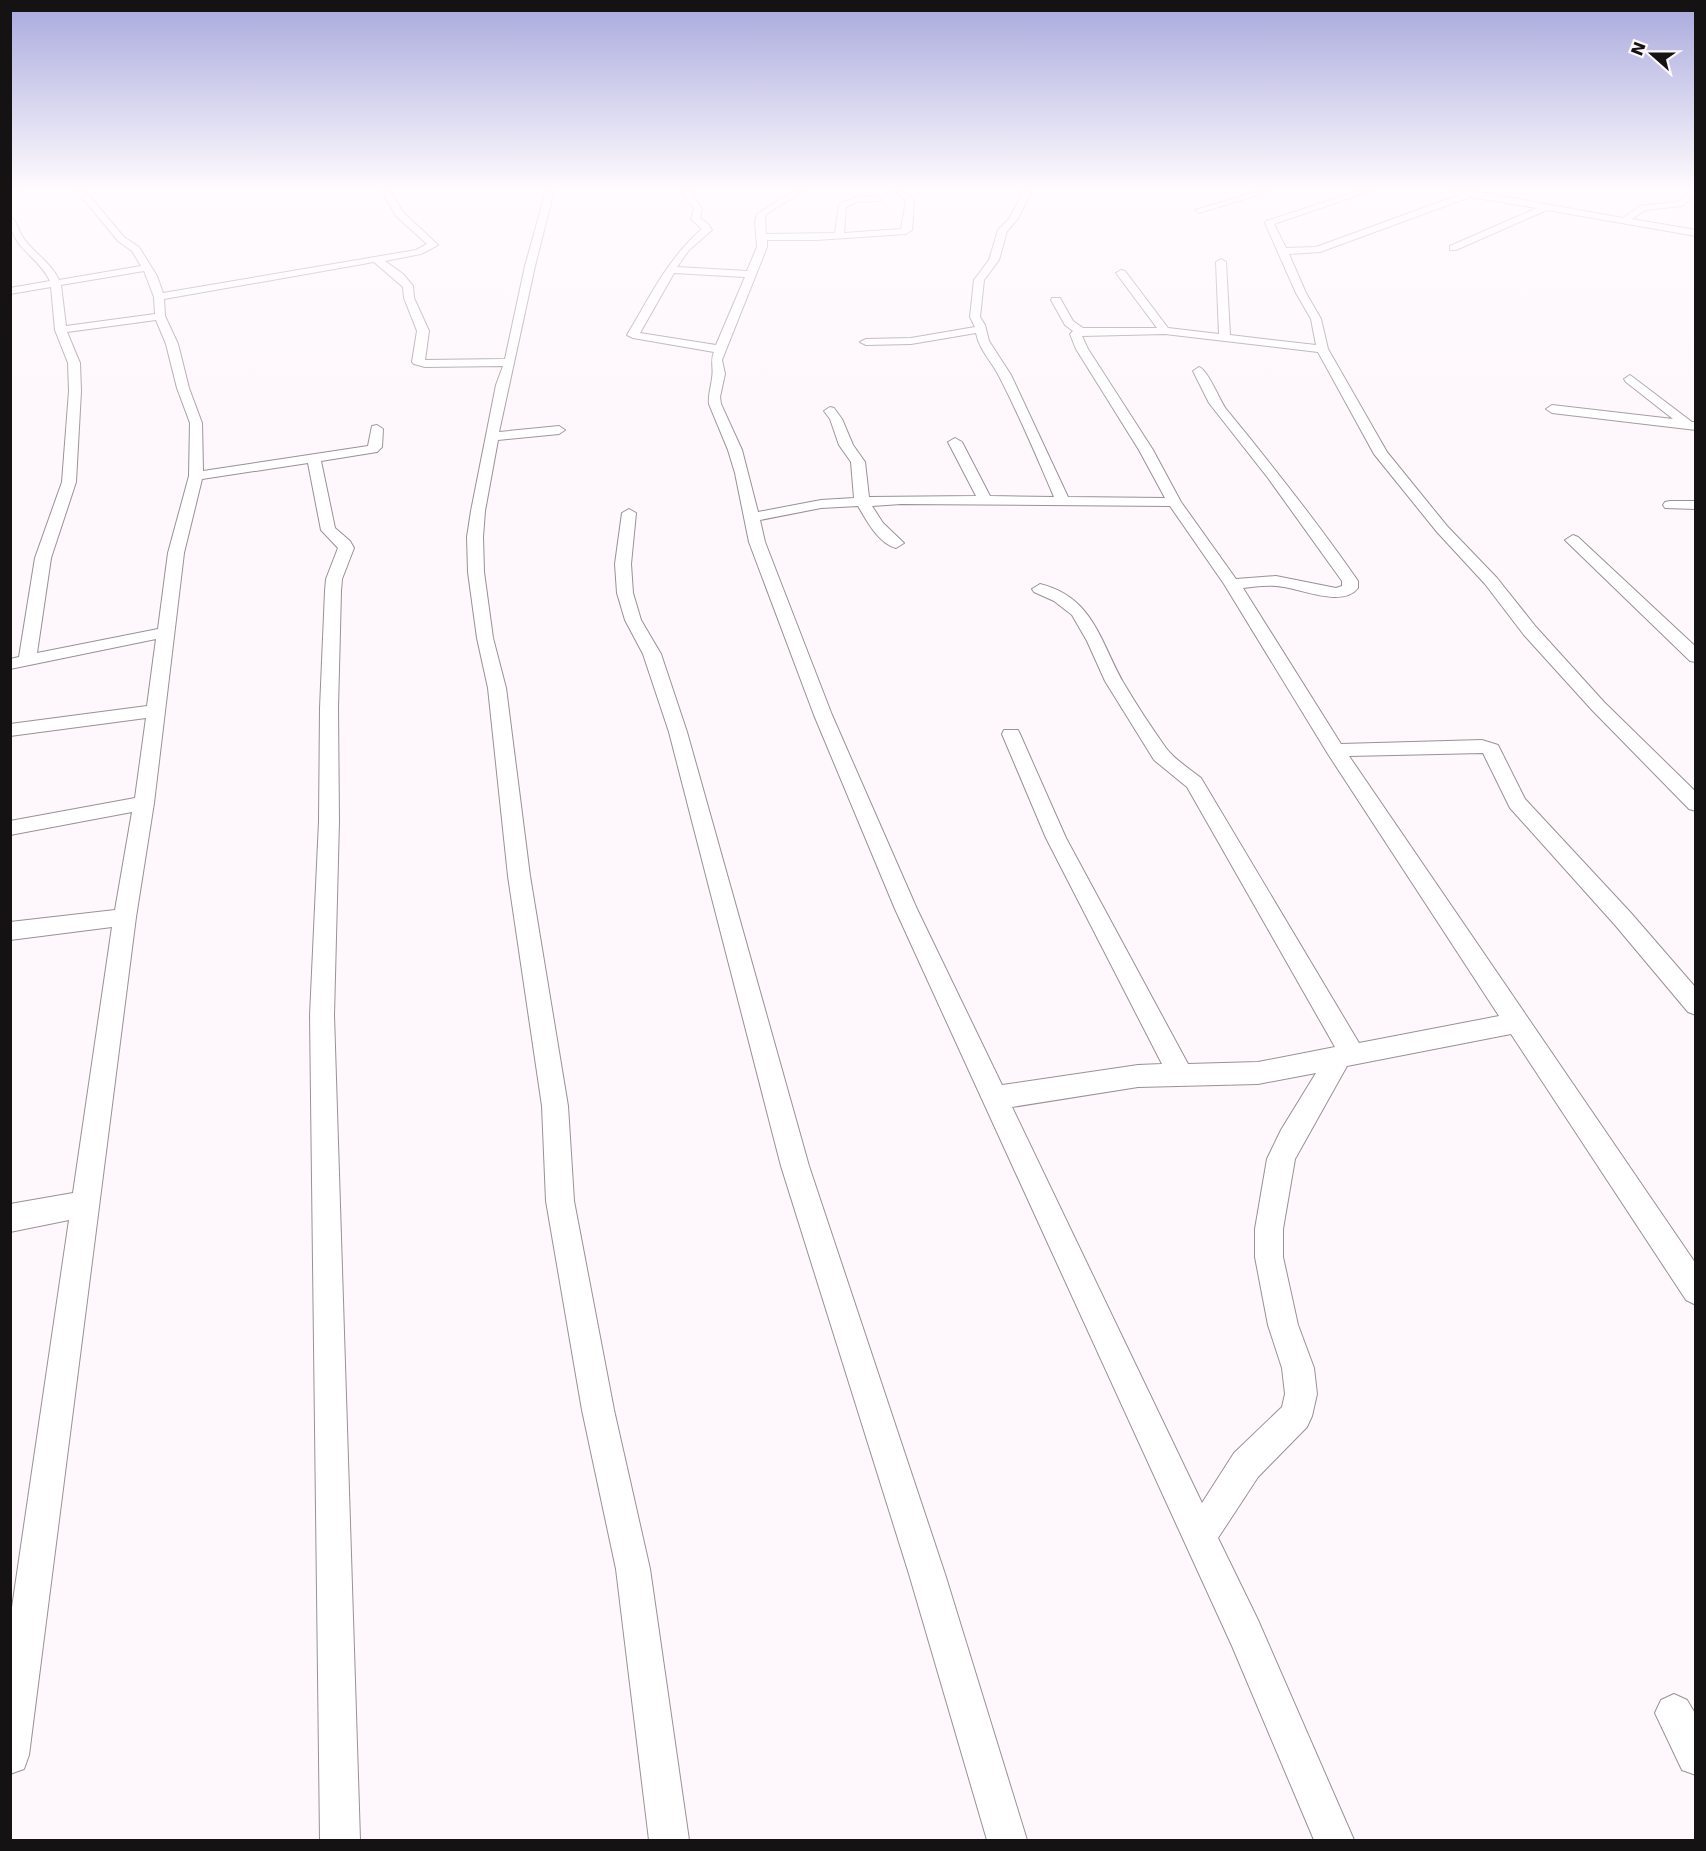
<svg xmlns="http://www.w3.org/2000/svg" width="1706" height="1851" font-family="'DejaVu Sans',sans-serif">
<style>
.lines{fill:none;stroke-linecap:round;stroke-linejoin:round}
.minor-casing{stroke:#999196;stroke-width:2}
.minor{fill:#fff;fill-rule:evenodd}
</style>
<rect width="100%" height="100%" fill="#fef7fc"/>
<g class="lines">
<defs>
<path id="minor" d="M 10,191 L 21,191 L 10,194 Z
M 77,191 L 85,191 L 124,237 L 139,247 L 157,276 L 163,293 L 416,250 L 427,244 L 396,216 L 382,191 L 390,191 L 403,212 L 438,245 L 421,254 L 385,261 L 403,274 L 413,286 L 414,298 L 429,331 L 425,360 L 505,359 L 525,266 L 546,191 L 554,191 L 535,266 L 499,432 L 559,426 L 565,430 L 559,434 L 498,440 L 485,511 L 483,537 L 484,572 L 493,638 L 506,688 L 530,876 L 568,1106 L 574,1201 L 614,1410 L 650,1569 L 689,1840 L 649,1840 L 616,1569 L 582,1410 L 546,1201 L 542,1106 L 508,876 L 488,688 L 477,638 L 468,572 L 467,537 L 471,511 L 496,385 L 503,366 L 425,367 L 414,364 L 412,362 L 417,331 L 404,298 L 403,287 L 374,262 L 164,299 L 165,316 L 178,344 L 189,388 L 202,423 L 203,471 L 368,446 L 372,426 L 377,425 L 383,429 L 382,447 L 377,452 L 321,461 L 335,528 L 350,541 L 354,548 L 342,579 L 341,591 L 338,708 L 339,821 L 334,1015 L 360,1840 L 320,1840 L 310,1015 L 319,821 L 320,708 L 325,591 L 326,579 L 338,548 L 321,530 L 308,463 L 202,479 L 184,553 L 154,803 L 136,917 L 29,1755 L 24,1769 L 10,1774 L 10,1621 L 69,1220 L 10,1232 L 10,1204 L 73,1193 L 112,927 L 10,940 L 10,922 L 115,910 L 132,812 L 10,835 L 10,821 L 135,798 L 146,718 L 10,736 L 10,724 L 147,706 L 156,639 L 10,669 L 10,659 L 19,657 L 35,558 L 62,482 L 69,391 L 68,363 L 55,330 L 51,287 L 10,294 L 10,288 L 50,281 C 37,254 10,249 10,216 C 17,221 18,229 22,236 C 33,253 50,261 59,280 L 141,266 L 132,251 L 118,241 ZM 144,271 L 154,297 L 155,314 L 66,326 L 61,285 ZM 156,320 L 166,344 L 177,388 L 190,423 L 189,476 L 168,553 L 158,629 L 37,653 L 51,558 L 76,482 L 81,391 L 80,363 L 67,332 Z
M 685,191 L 694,191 L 692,194 L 702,209 L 700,218 L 708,224 L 712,230 L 689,250 L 677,267 L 747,271 L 757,247 L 755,222 L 757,214 L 794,191 L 803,191 L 765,215 L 766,234 L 835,233 L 839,204 C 851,199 869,192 881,199 L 880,201 L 857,202 L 846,207 L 844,233 L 901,229 L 906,201 L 895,191 L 904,191 L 914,201 L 912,230 L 906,234 L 816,240 L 767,240 L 767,247 L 722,360 L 725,374 L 720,397 L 721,404 L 742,450 L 758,512 L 821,500 L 854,498 L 851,462 L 839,445 L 830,419 L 824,411 L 830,407 L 834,408 L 842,419 L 853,445 L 865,462 L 869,497 L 976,496 L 948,442 L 955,438 L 962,442 L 990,496 L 1054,497 C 1037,457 1020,417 1000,378 C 993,363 979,350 976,333 L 911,344 L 866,345 L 860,342 L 866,339 L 911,338 L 975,327 L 970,317 L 974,280 L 989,260 L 998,230 L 1009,219 L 1024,191 L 1032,191 L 1017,220 L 1007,231 L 999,260 L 984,280 L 980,317 L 985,325 L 989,341 L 1011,375 L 1068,497 L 1165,498 L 1139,450 L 1076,349 L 1070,334 L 1073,331 L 1065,325 L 1051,300 L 1052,298 L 1060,298 L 1073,321 L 1083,328 L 1157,328 L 1116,273 L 1121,270 L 1125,271 L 1168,328 L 1219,334 L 1216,262 L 1221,259 L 1226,262 L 1230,335 L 1316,345 L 1311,319 L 1296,293 L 1265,223 L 1266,221 L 1359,191 L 1370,191 L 1274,224 L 1286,248 L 1316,247 L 1459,195 L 1448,191 L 1473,191 L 1623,218 L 1640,206 L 1677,202 L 1687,195 L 1691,198 L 1682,206 L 1645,210 L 1632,219 L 1696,230 L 1696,236 L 1547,210 L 1456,250 L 1450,250 L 1450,246 L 1537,208 L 1470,197 L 1320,252 L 1289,254 L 1306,293 L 1321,319 L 1328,349 L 1387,452 L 1447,526 L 1497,578 L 1536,627 L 1604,702 L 1696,792 L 1696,811 L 1689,809 L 1592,710 L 1524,635 L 1485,584 L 1437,532 L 1374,454 L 1318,352 L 1165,334 L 1082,336 L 1088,349 L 1153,450 L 1181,502 L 1236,579 L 1276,576 L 1336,588 L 1342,586 L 1342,581 L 1268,478 L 1209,403 L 1193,371 L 1199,367 C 1208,370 1219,399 1226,409 C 1272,465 1317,522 1358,581 L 1358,588 C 1342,609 1298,587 1276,586 C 1265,585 1253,587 1243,588 L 1341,744 L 1482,740 L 1498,745 L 1525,799 L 1631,913 L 1696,988 L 1696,1015 L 1688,1012 L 1615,925 L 1510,808 L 1483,753 L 1349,756 L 1696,1264 L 1696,1305 L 1686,1300 L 1511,1034 L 1347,1066 L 1295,1159 L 1283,1229 L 1283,1257 L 1298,1325 L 1314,1368 L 1317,1394 L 1312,1416 L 1307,1427 L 1258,1477 L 1218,1538 L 1258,1620 L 1354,1840 L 1314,1840 L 1232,1646 L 895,909 L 814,715 L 749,542 L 735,473 L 728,450 L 709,404 C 708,395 711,387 712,378 C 714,368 710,361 714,352 L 633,338 L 627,335 C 650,297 668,258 702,229 L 691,219 L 694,209 L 683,193 ZM 674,273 L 745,277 L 716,345 L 640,333 ZM 901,504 L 1170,506 L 1224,584 L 1328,754 L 1499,1016 L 1359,1043 L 1201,778 C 1190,769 1175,760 1166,748 C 1151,727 1136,704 1123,682 C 1100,641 1093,597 1040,584 L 1032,589 L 1034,592 L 1054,601 L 1072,615 L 1087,641 L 1105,681 L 1154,760 L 1187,787 L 1335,1047 L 1258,1062 L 1188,1064 L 1066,838 L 1020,734 L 1018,730 L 1004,730 L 1002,734 L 1046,838 L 1162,1064 L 1138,1065 L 1002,1085 L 917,909 L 832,715 L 765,542 L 760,520 L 821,508 L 858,506 C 867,521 878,543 896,548 L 904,543 L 883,523 L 872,506 ZM 1316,1073 L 1281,1130 L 1267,1159 L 1255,1229 L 1255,1257 L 1268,1325 L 1282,1368 L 1285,1394 L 1282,1407 L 1234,1453 L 1202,1503 L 1012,1107 L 1138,1087 L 1258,1084 Z
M 1259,191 L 1271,191 L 1199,213 L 1195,210 Z
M 1630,375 L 1692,422 L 1696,422 L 1696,430 L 1552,413 L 1546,409 L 1552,405 L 1673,419 L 1626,382 L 1624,379 Z
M 1670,501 L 1696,501 L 1696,509 L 1665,508 L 1663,505 L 1665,502 Z
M 629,509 L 636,513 L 631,564 L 633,593 L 641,620 L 661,654 L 687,732 L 809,1166 L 945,1574 L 1027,1840 L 987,1840 L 909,1574 L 781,1166 L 669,732 L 643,654 L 625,620 L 617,593 L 615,564 L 622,513 Z
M 1573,535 L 1578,537 L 1696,647 L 1696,662 L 1690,661 L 1568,543 L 1565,540 Z
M 1674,1694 L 1687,1700 L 1696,1715 L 1696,1775 L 1682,1770 L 1655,1713 L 1661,1700 Z"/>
</defs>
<!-- minor casing -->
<use href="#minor" class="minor-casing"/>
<!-- minor -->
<use href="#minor" class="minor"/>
</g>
<!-- sky -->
<linearGradient id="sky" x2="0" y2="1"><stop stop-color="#a8a9dd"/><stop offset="0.42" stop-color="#fffbfe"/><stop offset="1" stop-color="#fffbfe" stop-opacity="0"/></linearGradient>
<rect width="1706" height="450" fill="url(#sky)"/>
<!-- border -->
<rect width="1706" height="1851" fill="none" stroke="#151214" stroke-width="24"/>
<!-- north arrow -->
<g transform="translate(1652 54) rotate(291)" stroke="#fef7fc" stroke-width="4.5" paint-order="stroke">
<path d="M0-4.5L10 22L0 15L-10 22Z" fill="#151214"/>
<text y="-9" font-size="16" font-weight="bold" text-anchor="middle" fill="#151214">N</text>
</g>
</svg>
